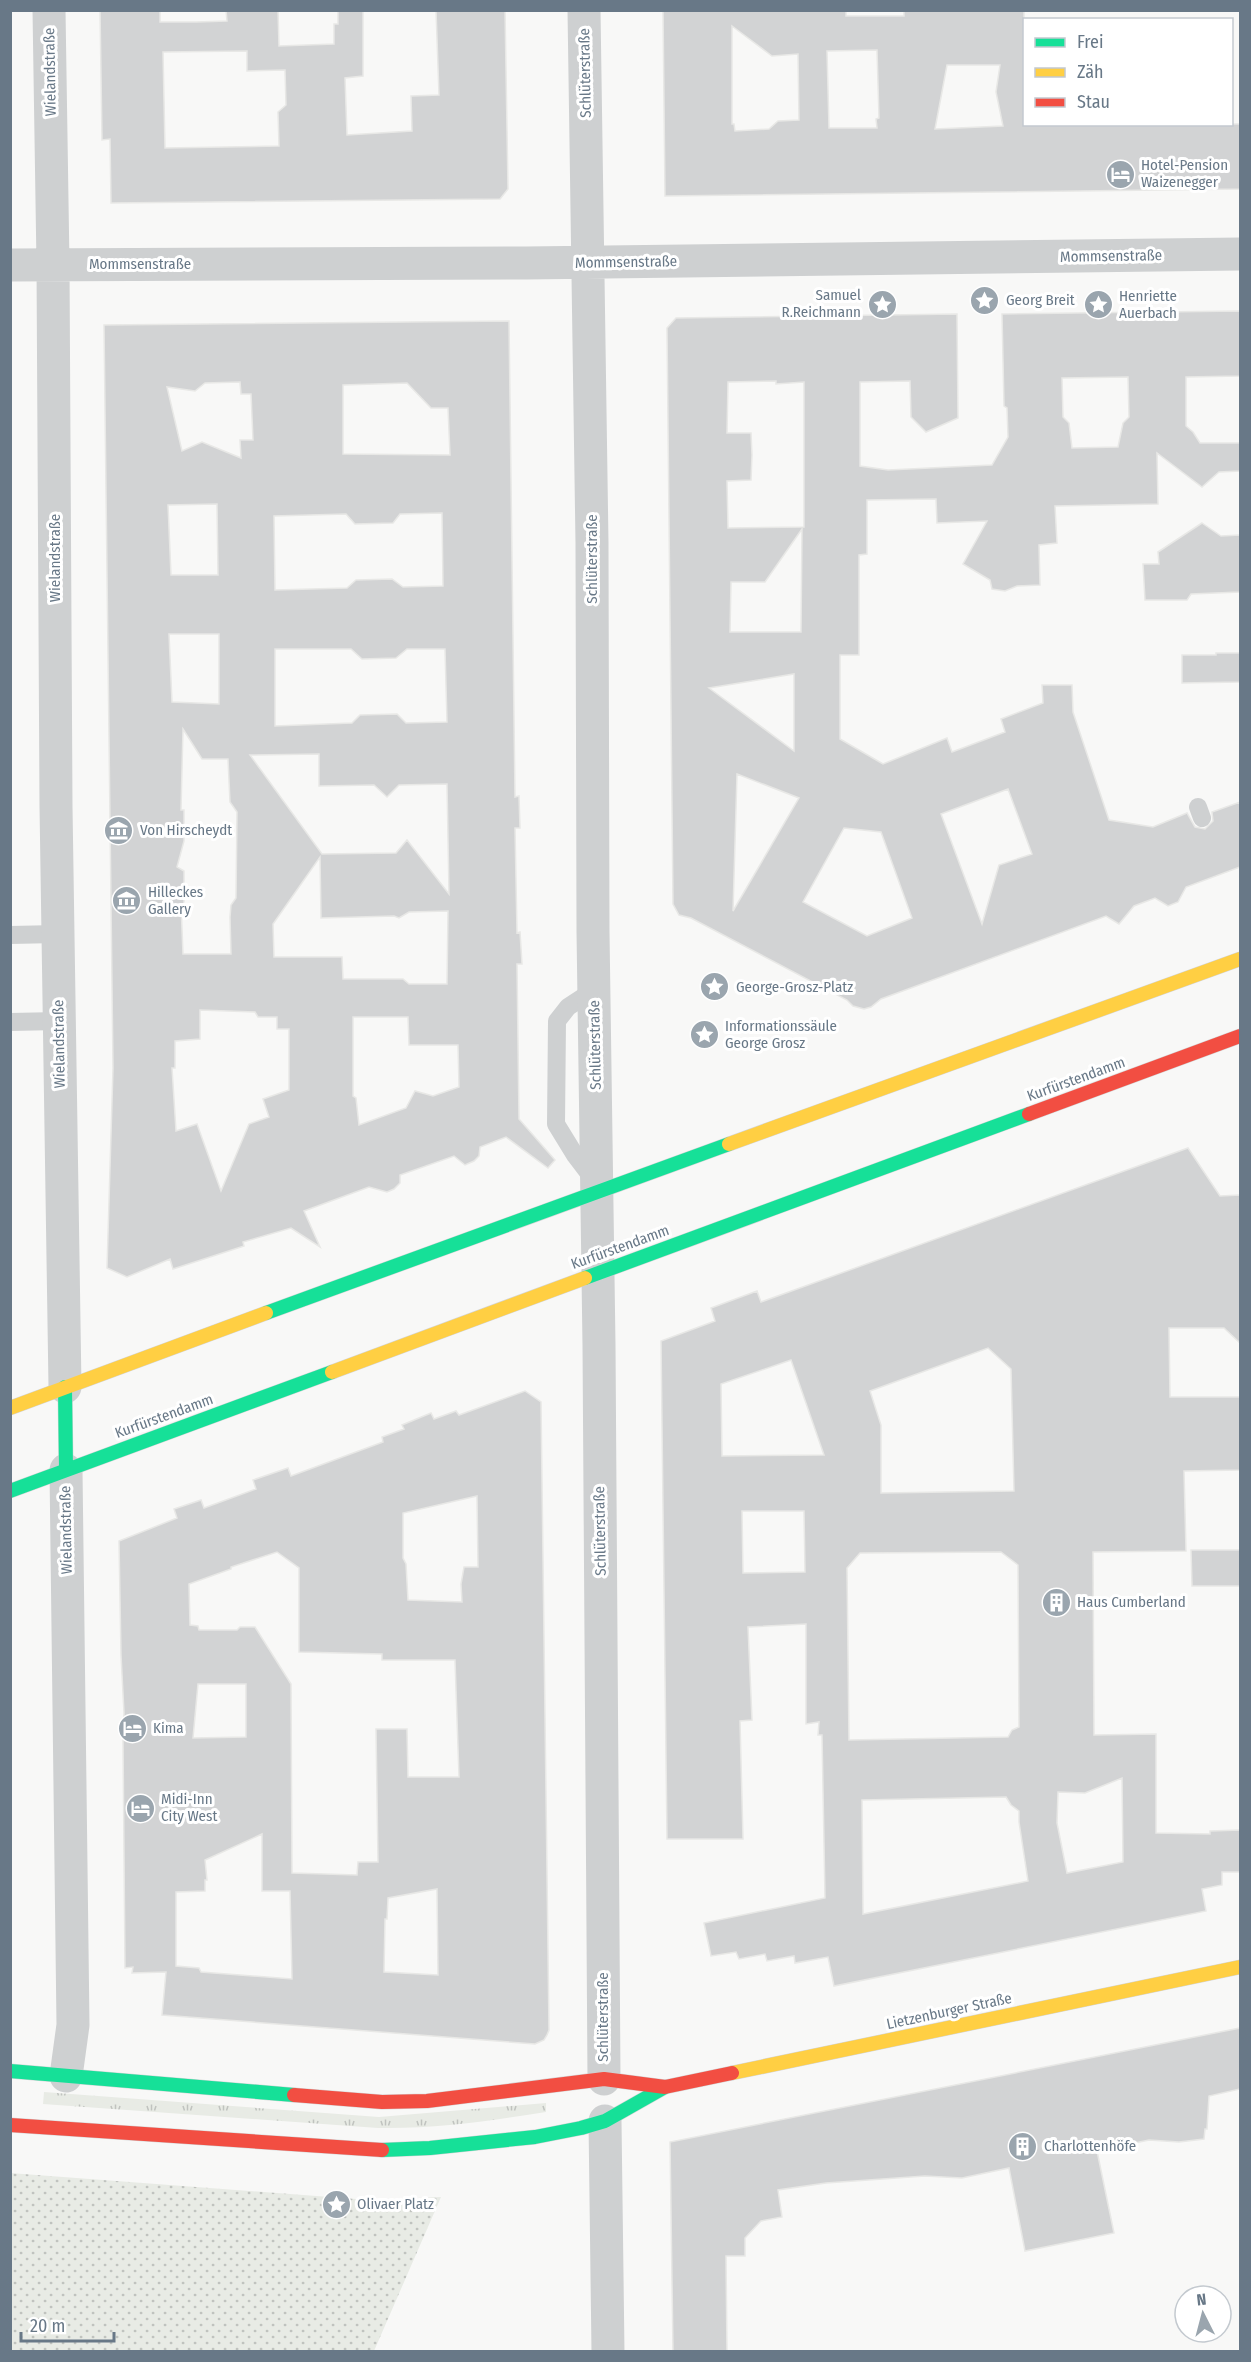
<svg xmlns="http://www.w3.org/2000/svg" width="1251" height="2362" font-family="'Fira Sans Condensed',sans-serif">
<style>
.grass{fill:url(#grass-tufts)}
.park{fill:url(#park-dots)}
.building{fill:#d2d3d4;stroke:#e8e8e6;stroke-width:1.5;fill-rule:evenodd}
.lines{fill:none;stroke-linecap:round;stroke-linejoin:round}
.fast-casing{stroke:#d4d5d6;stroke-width:15}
.slow-casing{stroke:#d4d5d6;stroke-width:15}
.jam-casing{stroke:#d4d5d6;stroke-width:15}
.lane{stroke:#ced0d1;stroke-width:18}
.street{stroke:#ced0d1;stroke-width:33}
.fast{stroke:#16e098;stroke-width:14}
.slow{stroke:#ffcf43;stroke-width:14}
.jam{stroke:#f24e42;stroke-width:14}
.labels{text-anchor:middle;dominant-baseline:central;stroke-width:6;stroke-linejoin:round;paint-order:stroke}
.street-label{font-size:15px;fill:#687887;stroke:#fff}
.poi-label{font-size:15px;fill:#687887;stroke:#fff;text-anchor:start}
</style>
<defs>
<pattern id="grass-tufts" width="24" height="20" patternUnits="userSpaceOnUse" patternTransform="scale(1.5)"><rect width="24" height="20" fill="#e8ebe5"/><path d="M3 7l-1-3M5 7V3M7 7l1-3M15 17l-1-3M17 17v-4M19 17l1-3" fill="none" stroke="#c0c3bf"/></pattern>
<pattern id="park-dots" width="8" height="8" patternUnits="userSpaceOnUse" patternTransform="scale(1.5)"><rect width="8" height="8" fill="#e8ebe5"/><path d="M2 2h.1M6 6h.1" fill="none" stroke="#c0c3bf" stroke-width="1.8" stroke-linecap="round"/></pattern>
</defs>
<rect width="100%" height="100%" fill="#f8f8f7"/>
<!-- grass -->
<path class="grass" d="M 44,2092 L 379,2117 L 546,2103 L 546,2112 C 488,2121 437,2129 378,2128 L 43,2104 Z"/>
<!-- park -->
<path class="park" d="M 10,2173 L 369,2200 L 441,2197 L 374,2351 L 11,2351 Z"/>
<!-- building -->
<path class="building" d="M 100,10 L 160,10 L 160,22 L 196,22 L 227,21 L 226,10 L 278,10 L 279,46 L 334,44 L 334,24 L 338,24 L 338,10 L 363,10 L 363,76 L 345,78 L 347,135 L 412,131 L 411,96 L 439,95 L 436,10 L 505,10 L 508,189 L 500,199 L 111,203 L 110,139 L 102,140 ZM 247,51 L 247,71 L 285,70 L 286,105 L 278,112 L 279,146 L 165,148 L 163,52 Z
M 663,10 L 846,10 L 846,16 L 904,16 L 904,10 L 1024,10 L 1024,124 L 1240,124 L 1240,189 L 665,196 ZM 732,26 L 772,56 L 798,54 L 799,120 L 778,121 L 769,129 L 735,131 L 734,124 L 732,124 ZM 877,50 L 879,118 L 876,119 L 877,128 L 829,128 L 827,51 ZM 947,65 L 1000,65 L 996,92 L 1003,126 L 935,129 Z
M 1240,311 L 1240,376 L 1186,377 L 1186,426 L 1193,432 L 1200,443 L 1240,443 L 1240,471 L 1219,472 L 1202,487 L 1157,453 L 1158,504 L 1055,506 L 1057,543 L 1039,545 L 1040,585 L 1017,586 L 1005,591 L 992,589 L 990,580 L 963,564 L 987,521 L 937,523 L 936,499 L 867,500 L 867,554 L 859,555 L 859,655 L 840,655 L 840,739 L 883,764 L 947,738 L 952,752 L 1005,732 L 1001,719 L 1043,703 L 1042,685 L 1072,685 L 1073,712 L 1109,820 L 1153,827 L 1187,813 L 1195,827 L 1205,829 L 1213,821 L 1212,812 L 1240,802 L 1240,867 L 1186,887 L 1178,902 L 1168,906 L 1155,898 L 1134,906 L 1119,924 L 1106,916 L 881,999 L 871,1007 L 864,1009 L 853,1006 L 847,1000 L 691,918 L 679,915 L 673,904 L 667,328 L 676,318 L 957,314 L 958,418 L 926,432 L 911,417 L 910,381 L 860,382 L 860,466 L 888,470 L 992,465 L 1008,437 L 1007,408 L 1004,406 L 1002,314 ZM 1128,377 L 1129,417 L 1123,423 L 1118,447 L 1072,448 L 1069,423 L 1063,417 L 1062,378 ZM 776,381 L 776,384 L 804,382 L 804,527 L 728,528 L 727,481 L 751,480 L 752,455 L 751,433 L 727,433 L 728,382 ZM 802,529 L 801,632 L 730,632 L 731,582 L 765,582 ZM 794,674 L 794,751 L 709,688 ZM 737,774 L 799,798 L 733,911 ZM 1008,789 L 1032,854 L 999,865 L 982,924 L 941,814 ZM 844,828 L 881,832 L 912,918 L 867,936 L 803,902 Z
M 509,321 L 515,797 L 519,796 L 520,828 L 515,828 L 517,933 L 520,932 L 522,964 L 517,964 L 519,1119 L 555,1160 L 548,1168 L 506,1137 L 480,1147 L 479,1156 L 474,1161 L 465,1165 L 454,1156 L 400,1175 L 400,1183 L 394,1189 L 387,1192 L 369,1187 L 304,1211 L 320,1247 L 291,1228 L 243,1242 L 244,1246 L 173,1269 L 170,1259 L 127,1277 L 107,1268 L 113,1068 L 104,325 ZM 240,382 L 241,394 L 251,394 L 253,440 L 240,440 L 241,458 L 202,442 L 182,451 L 167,387 L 195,391 L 205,383 ZM 407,383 L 431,408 L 448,408 L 450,455 L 343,454 L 343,385 ZM 217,504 L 218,575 L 171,575 L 168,505 ZM 442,513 L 443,586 L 403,587 L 392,579 L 356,580 L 347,588 L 275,590 L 274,516 L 346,514 L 355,524 L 393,523 L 400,514 ZM 169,634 L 219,634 L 219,704 L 172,702 ZM 275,649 L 351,649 L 362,659 L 396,658 L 407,649 L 445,649 L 447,722 L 406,723 L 397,714 L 360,715 L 352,723 L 275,726 ZM 183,729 L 202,759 L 228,759 L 230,802 L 237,812 L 236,898 L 231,905 L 230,917 L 231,954 L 183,954 L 181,904 L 184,904 L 184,871 L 177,867 L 184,841 L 184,810 L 181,810 ZM 319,754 L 319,786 L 374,785 L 387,797 L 399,785 L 447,784 L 449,894 L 407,840 L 396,853 L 322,854 L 250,755 ZM 320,857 L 321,918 L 394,916 L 399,918 L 409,912 L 448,911 L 447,984 L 409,984 L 403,979 L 343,979 L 342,957 L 274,957 L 273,924 ZM 200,1010 L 255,1012 L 258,1017 L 277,1017 L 277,1029 L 289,1029 L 289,1090 L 263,1099 L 269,1117 L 249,1124 L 221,1191 L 197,1124 L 176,1131 L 172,1068 L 175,1068 L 175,1041 L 200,1039 ZM 353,1017 L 408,1017 L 409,1045 L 458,1045 L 459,1087 L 433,1096 L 415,1091 L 406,1108 L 359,1125 L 356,1098 L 353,1096 Z
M 1202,523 L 1221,536 L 1240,535 L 1240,592 L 1191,594 L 1187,600 L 1145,600 L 1143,564 L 1159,564 L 1158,552 Z
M 1216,653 L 1240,653 L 1240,682 L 1182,683 L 1182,655 L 1216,655 Z
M 1188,1148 L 1220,1196 L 1240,1195 L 1240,1343 L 1224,1328 L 1169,1328 L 1170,1397 L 1240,1397 L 1240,1470 L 1184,1471 L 1186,1551 L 1093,1552 L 1094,1735 L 1156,1734 L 1156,1833 L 1210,1834 L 1210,1831 L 1240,1830 L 1240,1872 L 1222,1872 L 1222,1885 L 1202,1889 L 1206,1911 L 834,1986 L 828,1957 L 795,1963 L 794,1956 L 767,1961 L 765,1954 L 739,1959 L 736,1952 L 711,1956 L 704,1923 L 825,1898 L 822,1735 L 818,1735 L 819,1722 L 806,1724 L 806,1624 L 748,1627 L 752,1720 L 740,1721 L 743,1839 L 667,1839 L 661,1341 L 715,1321 L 711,1308 L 757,1291 L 761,1302 ZM 988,1348 L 1011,1369 L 1014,1491 L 881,1493 L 881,1425 L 870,1391 ZM 791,1360 L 824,1455 L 722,1456 L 721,1384 ZM 742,1511 L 804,1511 L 805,1572 L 743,1573 ZM 1001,1552 L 1018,1565 L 1019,1727 L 1012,1730 L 1008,1737 L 849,1740 L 847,1568 L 860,1553 ZM 1122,1778 L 1123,1862 L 1067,1873 L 1057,1823 L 1058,1792 L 1085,1793 ZM 1006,1797 L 1011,1805 L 1019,1811 L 1019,1822 L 1028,1881 L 863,1914 L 862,1800 Z
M 525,1391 L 541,1402 L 549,2030 L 547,2035 L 544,2040 L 535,2044 L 162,2015 L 166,1972 L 132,1973 L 133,1967 L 125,1968 L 123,1740 L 124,1713 L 121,1655 L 119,1541 L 177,1518 L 174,1509 L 201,1500 L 204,1508 L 256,1489 L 253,1480 L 288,1468 L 291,1476 L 383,1442 L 382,1437 L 404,1429 L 402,1425 L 431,1413 L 434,1419 L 456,1411 L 459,1415 ZM 477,1496 L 478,1567 L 464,1567 L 461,1584 L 462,1602 L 408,1600 L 406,1564 L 403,1558 L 403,1513 ZM 277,1552 L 299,1568 L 299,1652 L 382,1654 L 382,1660 L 455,1660 L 459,1777 L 408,1777 L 407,1729 L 376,1729 L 378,1862 L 358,1862 L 357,1875 L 292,1873 L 291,1684 L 255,1627 L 240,1627 L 237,1630 L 199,1630 L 198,1626 L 190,1625 L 189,1584 L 231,1569 L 231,1567 ZM 198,1684 L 246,1684 L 246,1737 L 193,1738 ZM 262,1834 L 262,1891 L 290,1891 L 292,1979 L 201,1972 L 199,1968 L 176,1966 L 176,1892 L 205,1891 L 205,1880 L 207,1880 L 205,1860 ZM 437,1889 L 438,1975 L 384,1972 L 385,1919 L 387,1919 L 388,1898 Z
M 1191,1550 L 1240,1550 L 1240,1586 L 1192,1586 Z
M 1240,2028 L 1240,2089 L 1209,2096 L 1207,2129 L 1205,2129 L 1204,2139 L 1179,2142 L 1149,2140 L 1097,2151 L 1114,2233 L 1025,2251 L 1009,2168 L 962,2178 L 925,2176 L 826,2183 L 778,2190 L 782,2217 L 761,2221 L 745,2238 L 745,2256 L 726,2256 L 727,2352 L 673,2352 L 670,2142 Z"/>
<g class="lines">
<defs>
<path id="fast" d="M 585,1278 L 1029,1114
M 266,1313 L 729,1144
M 65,1387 L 66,1470
M 10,1491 L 332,1372
M 10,2071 L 294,2095
M 382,2150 L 430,2148 L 535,2137 L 581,2128 L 605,2121 L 665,2087"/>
<path id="slow" d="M 729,1144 L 1240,959
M 332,1372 L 585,1278
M 10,1408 L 266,1313
M 732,2073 L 1240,1967"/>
<path id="jam" d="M 1029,1114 L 1240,1036
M 294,2095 L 382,2102 L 427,2101 L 604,2079 L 665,2087 L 732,2073
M 10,2125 L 382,2150"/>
</defs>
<!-- fast casing -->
<use href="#fast" class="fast-casing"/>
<!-- slow casing -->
<use href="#slow" class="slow-casing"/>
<!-- jam casing -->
<use href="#jam" class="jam-casing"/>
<!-- lane -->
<path class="lane" d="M 1198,807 L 1202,818
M 10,935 L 58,934
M 594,990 L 568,1007 L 557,1021 L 556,1124 L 575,1155 L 594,1180
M 10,1022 L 59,1021"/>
<!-- street -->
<path class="street" d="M 49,10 L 53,264 L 56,806 L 65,1387
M 584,10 L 592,543 L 593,931 L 599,1345 L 604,2079
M 10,265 L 526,263 L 1240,254
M 66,1470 L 73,2025 L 66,2076
M 605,2121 L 608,2352"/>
<!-- fast -->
<use href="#fast" class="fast"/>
<!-- slow -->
<use href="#slow" class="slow"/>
<!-- jam -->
<use href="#jam" class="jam"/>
</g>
<!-- icons -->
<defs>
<symbol id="hotel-disc" viewBox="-11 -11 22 22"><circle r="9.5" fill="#9aa5ae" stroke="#fff"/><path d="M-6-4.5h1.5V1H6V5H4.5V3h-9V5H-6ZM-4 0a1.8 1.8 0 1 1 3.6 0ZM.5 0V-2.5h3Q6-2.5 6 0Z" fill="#fff"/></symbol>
<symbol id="sight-disc" viewBox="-11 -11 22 22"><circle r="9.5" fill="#9aa5ae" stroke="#fff"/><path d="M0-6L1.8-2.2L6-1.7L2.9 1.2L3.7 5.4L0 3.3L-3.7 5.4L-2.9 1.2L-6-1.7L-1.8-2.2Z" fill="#fff"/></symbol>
<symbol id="museum-disc" viewBox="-11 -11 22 22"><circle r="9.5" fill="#9aa5ae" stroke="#fff"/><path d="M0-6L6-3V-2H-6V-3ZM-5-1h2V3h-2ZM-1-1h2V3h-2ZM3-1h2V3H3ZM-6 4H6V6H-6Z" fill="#fff"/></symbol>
<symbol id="building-disc" viewBox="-11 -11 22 22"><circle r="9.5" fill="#9aa5ae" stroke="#fff"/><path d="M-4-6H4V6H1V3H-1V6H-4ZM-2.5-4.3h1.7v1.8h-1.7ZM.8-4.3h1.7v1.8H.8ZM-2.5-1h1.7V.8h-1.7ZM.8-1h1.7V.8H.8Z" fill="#fff"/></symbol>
</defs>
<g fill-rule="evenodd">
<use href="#hotel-disc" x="1104" y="158" width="33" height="33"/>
<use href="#sight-disc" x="968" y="284" width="33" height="33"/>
<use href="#sight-disc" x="866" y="288" width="33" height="33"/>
<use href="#sight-disc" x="1082" y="288" width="33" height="33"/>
<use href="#museum-disc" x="102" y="814" width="33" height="33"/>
<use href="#museum-disc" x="110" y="884" width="33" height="33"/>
<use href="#sight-disc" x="698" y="970" width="33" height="33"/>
<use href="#sight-disc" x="688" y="1018" width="33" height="33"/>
<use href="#building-disc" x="1040" y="1586" width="33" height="33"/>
<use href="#hotel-disc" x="116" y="1712" width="33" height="33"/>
<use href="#hotel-disc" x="124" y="1792" width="33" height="33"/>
<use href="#building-disc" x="1006" y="2130" width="33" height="33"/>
<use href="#sight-disc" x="320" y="2188" width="33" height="33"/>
</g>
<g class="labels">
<!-- street labels -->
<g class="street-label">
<text transform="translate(50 72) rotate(-91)">Wielandstraße</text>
<text transform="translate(585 73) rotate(-91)">Schlüterstraße</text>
<text transform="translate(1111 256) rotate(-1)">Mommsenstraße</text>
<text transform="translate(626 262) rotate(-1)">Mommsenstraße</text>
<text x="140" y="264">Mommsenstraße</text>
<text transform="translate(55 558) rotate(-90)">Wielandstraße</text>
<text transform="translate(592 559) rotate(-90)">Schlüterstraße</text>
<text transform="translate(59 1044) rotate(-91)">Wielandstraße</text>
<text transform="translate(595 1045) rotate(-91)">Schlüterstraße</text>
<text transform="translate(1076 1079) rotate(-20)">Kurfürstendamm</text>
<text transform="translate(620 1247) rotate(-20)">Kurfürstendamm</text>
<text transform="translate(164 1416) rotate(-20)">Kurfürstendamm</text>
<text transform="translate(66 1530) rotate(-91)">Wielandstraße</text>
<text transform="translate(600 1531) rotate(-91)">Schlüterstraße</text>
<text transform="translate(949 2011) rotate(-12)">Lietzenburger Straße</text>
<text transform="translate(603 2017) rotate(-90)">Schlüterstraße</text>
</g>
<!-- poi labels -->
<g class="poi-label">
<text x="1141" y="165">Hotel-Pension<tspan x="1141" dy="17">Waizenegger</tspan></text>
<text x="861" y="295" text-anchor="end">Samuel<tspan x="861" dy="17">R.Reichmann</tspan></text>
<text x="1119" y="296">Henriette<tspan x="1119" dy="17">Auerbach</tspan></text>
<text x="1006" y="300">Georg Breit</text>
<text x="140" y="830">Von Hirscheydt</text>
<text x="148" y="892">Hilleckes<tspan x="148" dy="17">Gallery</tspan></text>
<text x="736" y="987">George-Grosz-Platz</text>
<text x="725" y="1026">Informationssäule<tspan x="725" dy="17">George Grosz</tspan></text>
<text x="1077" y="1602">Haus Cumberland</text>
<text x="153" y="1728">Kima</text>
<text x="161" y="1799">Midi-Inn<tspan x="161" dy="17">City West</tspan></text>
<text x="1044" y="2146">Charlottenhöfe</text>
<text x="357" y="2204">Olivaer Platz</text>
</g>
</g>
<!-- border -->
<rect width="1251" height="2362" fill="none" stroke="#687887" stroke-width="24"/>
<!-- legend -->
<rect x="1023" y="18" width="210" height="108" fill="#ffffff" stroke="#c3c9cf" stroke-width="1.5"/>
<rect x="1035" y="38" width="30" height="9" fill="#16e098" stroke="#c3c9cf" stroke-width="1.5"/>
<text x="1077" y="48" font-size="18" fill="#687887">Frei</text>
<rect x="1035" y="68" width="30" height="9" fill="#ffcf43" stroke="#c3c9cf" stroke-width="1.5"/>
<text x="1077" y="78" font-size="18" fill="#687887">Zäh</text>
<rect x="1035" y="98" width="30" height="9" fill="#f24e42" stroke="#c3c9cf" stroke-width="1.5"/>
<text x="1077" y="108" font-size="18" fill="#687887">Stau</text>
<!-- north arrow -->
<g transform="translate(1203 2314) rotate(354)"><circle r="28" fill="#ffffff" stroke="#c3c9cf" stroke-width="1.5"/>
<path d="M0-4.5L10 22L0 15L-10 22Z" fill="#9aa5ae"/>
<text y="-9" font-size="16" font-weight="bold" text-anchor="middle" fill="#687887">N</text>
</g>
<!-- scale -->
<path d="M21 2332v9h93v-9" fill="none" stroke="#687887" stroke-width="3"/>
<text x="30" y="2332" font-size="18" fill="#687887" stroke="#ffffff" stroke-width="4.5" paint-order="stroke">20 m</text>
</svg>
